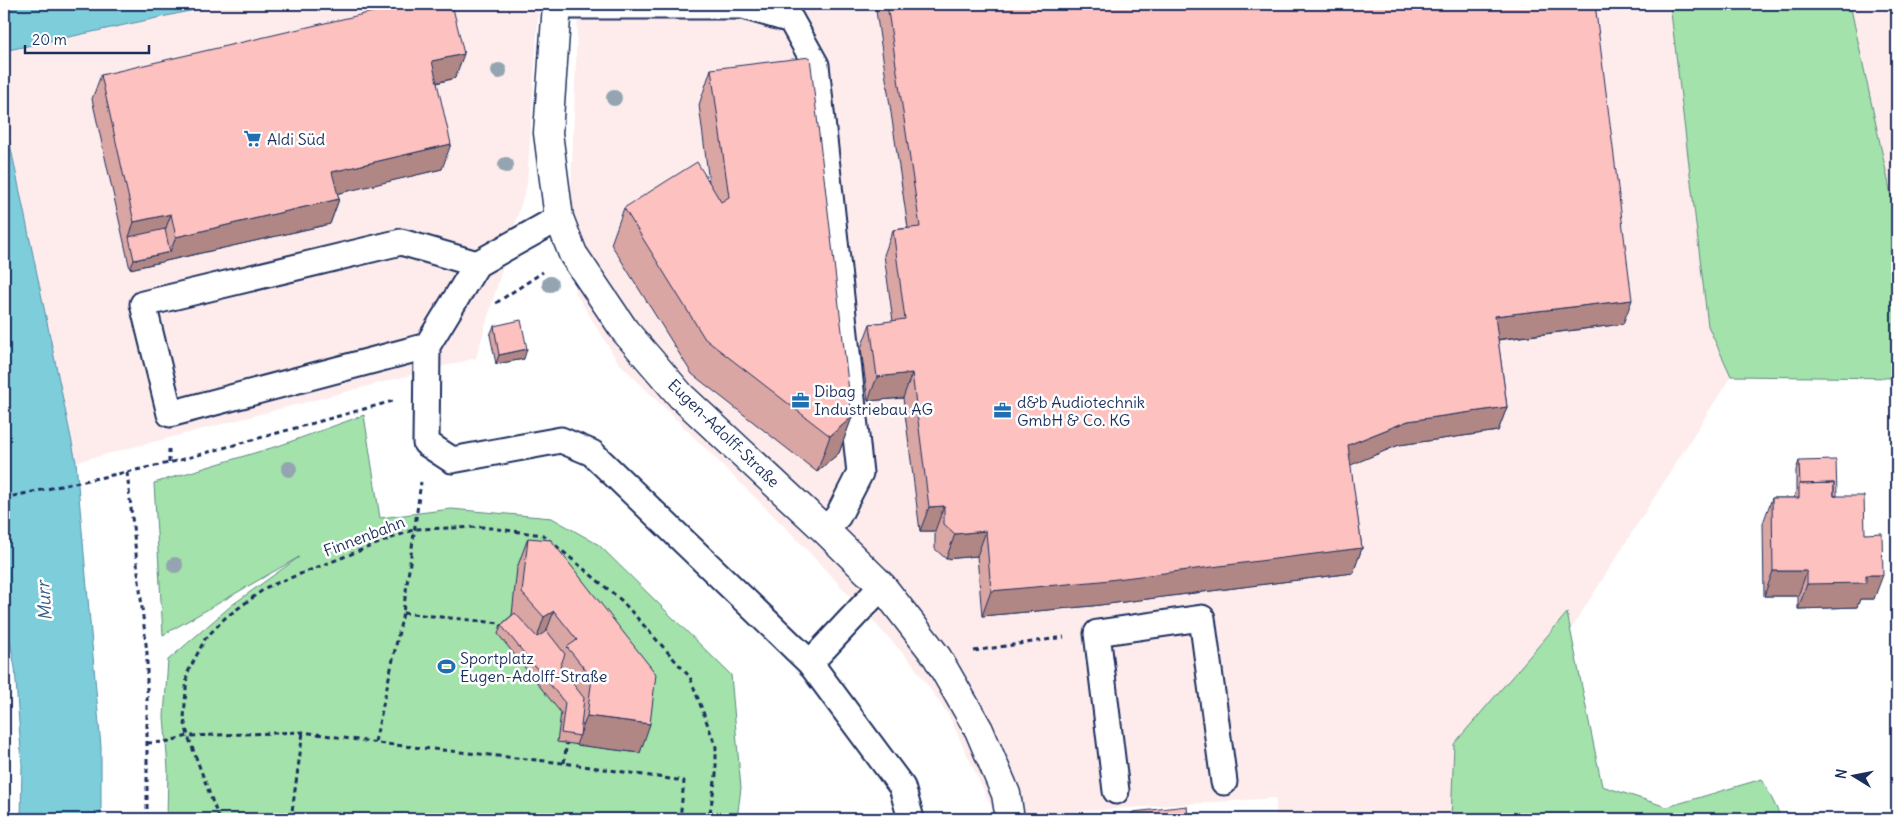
<svg xmlns="http://www.w3.org/2000/svg" width="1901" height="823" font-family="Delius,sans-serif">
<style>
.built{fill:#feecec}
.green{fill:#a3e2aa;stroke:#5f8884}
.water{fill:#7ecddb;stroke:#568ea9}
.lines{fill:none;stroke-linecap:round;stroke-linejoin:round}
.lane-casing{stroke:#1b2f5e;stroke-width:29}
.street-casing{stroke:#1b2f5e;stroke-width:31}
.path{stroke:#1b2f5e;stroke-width:3;stroke-dasharray:5 4;stroke-linecap:butt}
.lane{stroke:#fff;stroke-width:25}
.street{stroke:#fff;stroke-width:28}
.tree{fill:#94a5b1}
.wall{fill:#daa6a4;stroke:#1b2f5e}
.shaded-wall{fill:#b18786;stroke:#1b2f5e}
.building{fill:#fdc1bf;stroke:#1b2f5e}
.labels{text-anchor:middle;dominant-baseline:central;stroke-width:5;stroke-linejoin:round;paint-order:stroke}
.poi-label{font-size:16px;fill:#1b2f5e;stroke:#fff;text-anchor:start}
.street-label{font-size:16px;fill:#1b2f5e;stroke:#fff}
.water-label{font-size:18px;font-style:italic;fill:#395e84;stroke:#fff}
</style>
<rect width="100%" height="100%" fill="#fff"/>
<filter id="ink" filterUnits="userSpaceOnUse"><feTurbulence type="fractalNoise" baseFrequency=".02" numOctaves="2"/><feDisplacementMap in="SourceGraphic" scale="10" xChannelSelector="R" yChannelSelector="G"/><feConvolveMatrix kernelMatrix="1 2 1 2 8 2 1 2 1" color-interpolation-filters="sRGB"/></filter>
<g filter="url(#ink)">
<!-- built -->
<path class="built" d="M 4,4 L 539,4 L 527,184 L 476,358 L 76,462 L 4,120 Z
M 578,4 L 1670,4 L 1708,326 L 1731,376 L 1451,819 L 1276,819 L 1276,798 L 996,817 L 949,716 L 911,662 L 794,536 L 618,362 L 575,292 L 571,192 Z
M 1850,4 L 1897,4 L 1897,222 Z"/>
<!-- green -->
<path class="green" d="M 1670,4 L 1850,4 L 1897,222 L 1897,378 L 1731,376 L 1708,326 Z
M 364,415 L 380,518 L 451,509 L 552,518 L 599,545 L 731,675 L 741,788 L 737,819 L 167,819 L 168,769 L 164,716 L 168,660 L 232,605 L 299,557 L 163,635 L 154,483 L 281,445 Z
M 1567,613 L 1602,786 L 1667,807 L 1762,779 L 1782,819 L 1451,819 L 1454,744 Z"/>
<!-- water -->
<path class="water" d="M 4,4 L 222,4 L 4,51 Z
M 4,115 L 76,462 L 101,747 L 101,819 L 21,819 L 22,765 L 15,668 L 4,609 Z"/>
<g class="lines">
<defs>
<path id="lane" d="M 557,6 L 743,6 L 791,20 L 816,65 L 860,473 L 838,516 L 825,530
M 477,264 L 559,218
M 427,346 L 170,414 L 143,304 L 401,242 L 477,264 L 427,346 L 426,443 L 452,460 L 561,440 L 592,453 L 810,663 L 902,787 L 911,819
M 810,663 L 882,586
M 1116,791 L 1097,633 L 1202,618 L 1224,782"/>
<path id="street" d="M 557,4 L 548,133 L 559,218 L 573,254 L 625,331 L 681,396 L 825,530 L 882,586 L 937,657 L 979,730 L 1006,794 L 1010,819"/>
</defs>
<!-- lane casing -->
<use href="#lane" class="lane-casing"/>
<!-- street casing -->
<use href="#street" class="street-casing"/>
<!-- path -->
<path class="path" d="M 496,303 L 543,272
M 169,463 L 169,447
M 127,472 L 147,653 L 147,819
M 4,498 L 169,463 L 393,401
M 403,613 L 499,623 L 502,627
M 974,651 L 1064,637
M 375,742 L 403,613 L 421,482
M 147,743 L 165,742 L 188,736 L 303,732 L 385,744 L 564,763 L 684,781 L 680,819
M 564,763 L 567,741
M 219,819 L 188,736 L 184,719 L 187,674 L 205,639 L 225,618 L 267,587 L 415,529 L 483,527 L 543,535 L 621,600 L 690,677 L 716,747 L 716,775 L 709,819
M 291,819 L 303,732"/>
<!-- lane -->
<use href="#lane" class="lane"/>
<!-- street -->
<use href="#street" class="street"/>
</g>
<!-- trees -->
<g class="tree">
<circle cx="499" cy="71" r="8"/>
<circle cx="614" cy="98" r="8"/>
<circle cx="506" cy="165" r="8"/>
<circle cx="550" cy="284" r="8"/>
<circle cx="289" cy="469" r="8"/>
<circle cx="175" cy="565" r="8"/>
</g>
<!-- wall -->
<path class="wall" d="M 875,4 L 1595,4 L 1623,324 L 1498,340 L 1507,407 L 1498,431 L 1399,445 L 1350,465 L 1362,548 L 1353,573 L 1092,606 L 982,616 L 977,556 L 946,559 L 935,549 L 935,531 L 920,531 L 903,398 L 868,401 L 861,348 L 870,324 L 893,321 L 884,255 L 893,230 L 908,228 Z
M 711,69 L 852,417 L 839,453 L 817,472 L 692,374 L 611,244 L 624,208 L 709,182 L 699,105 Z
M 101,75 L 455,78 L 437,83 L 442,169 L 337,193 L 339,199 L 330,224 L 130,269 L 92,99 Z
M 494,326 L 524,359 L 496,364 L 490,335 Z
M 1799,461 L 1837,496 L 1865,534 L 1874,599 L 1860,599 L 1857,607 L 1798,609 L 1798,596 L 1764,596 L 1763,523 L 1772,498 L 1794,498 L 1796,491 L 1796,470 Z
M 528,538 L 640,753 L 557,742 L 561,713 L 498,634 L 501,625 L 512,615 L 517,568 Z"/>
<!-- shaded-wall -->
<path class="shaded-wall" d="M 464,54 L 455,78 L 423,86 L 432,61 Z
M 451,144 L 442,169 L 323,197 L 332,172 Z
M 339,199 L 330,224 L 130,269 L 134,260 L 170,252 L 176,237 Z
M 171,214 L 162,239 L 129,237 L 134,222 Z
M 1632,300 L 1623,324 L 1486,341 L 1495,316 Z
M 527,349 L 524,359 L 496,364 L 499,355 Z
M 912,373 L 903,398 L 868,401 L 877,377 Z
M 1507,407 L 1498,431 L 1399,445 L 1339,470 L 1348,445 L 1408,421 Z
M 852,417 L 839,453 L 817,472 L 830,436 Z
M 944,506 L 935,531 L 920,531 L 929,507 Z
M 986,531 L 977,556 L 946,559 L 955,534 Z
M 1362,548 L 1353,573 L 1092,606 L 982,616 L 991,591 Z
M 1773,571 L 1807,571 L 1798,596 L 1764,596 Z
M 1866,575 L 1883,575 L 1874,599 L 1860,599 L 1857,607 L 1798,609 L 1807,584 Z
M 554,611 L 543,640 L 534,647 L 544,617 Z
M 587,716 L 650,724 L 640,753 L 576,745 Z"/>
<!-- building -->
<path class="building" d="M 407,4 L 452,4 L 464,54 L 432,61 L 451,144 L 332,172 L 339,199 L 176,237 L 171,214 L 134,222 L 101,75 Z
M 887,4 L 1595,4 L 1632,300 L 1495,316 L 1507,407 L 1408,421 L 1348,445 L 1362,548 L 1101,581 L 991,591 L 986,531 L 955,534 L 944,524 L 944,506 L 929,507 L 912,373 L 877,377 L 870,324 L 905,319 L 893,230 L 920,227 Z
M 810,57 L 852,417 L 830,436 L 705,339 L 624,208 L 697,162 L 721,202 L 729,197 L 711,69 Z
M 165,229 L 170,252 L 134,260 L 129,237 Z
M 521,320 L 527,349 L 499,355 L 494,326 Z
M 1836,460 L 1837,496 L 1834,496 L 1834,483 L 1800,484 L 1799,461 Z
M 1834,483 L 1834,496 L 1864,496 L 1865,534 L 1882,533 L 1883,575 L 1866,575 L 1866,583 L 1807,584 L 1807,571 L 1773,571 L 1772,498 L 1799,498 L 1799,484 Z
M 528,538 L 551,540 L 656,674 L 650,724 L 587,716 L 592,678 L 567,647 L 577,640 L 554,611 L 544,617 L 522,593 Z
M 515,613 L 537,637 L 547,631 L 565,654 L 560,667 L 584,698 L 580,736 L 561,733 L 565,703 L 501,625 Z
M 1187,806 L 1188,819 L 1079,819 L 1130,816 L 1133,812 Z"/>
</g>
<!-- icons -->
<defs>
<symbol id="supermarket-bare" viewBox="-9 -9 18 18"><path d="M-6-5.5h2.5l.6 2H6L4.5 2H-2.5L-4.4-4H-6ZM-1.5 3.2a1.3 1.3 0 1 0 .1 0ZM3 3.2a1.3 1.3 0 1 0 .1 0Z" fill="#1f6fb2" stroke="#fff" stroke-width="2.5" paint-order="stroke"/></symbol>
<symbol id="office-bare" viewBox="-9 -9 18 18"><path d="M-6-3h4V-5.5h4V-3h4V5H-6ZM-1-4.5V-3h2v-1.5ZM-6 0V1H6V0Z" fill="#1f6fb2" stroke="#fff" stroke-width="2.5" paint-order="stroke"/></symbol>
<symbol id="stadium-bare" viewBox="-9 -9 18 18"><path d="M0-5a6.5 5 0 1 0 0 10a6.5 5 0 1 0 0-10ZM-3.5-1.8h7v3.6h-7Z" fill="#1f6fb2" stroke="#fff" stroke-width="2.5" paint-order="stroke"/></symbol>
</defs>
<g fill-rule="evenodd">
<use href="#supermarket-bare" x="240" y="126" width="25" height="25"/>
<use href="#office-bare" x="788" y="388" width="25" height="25"/>
<use href="#office-bare" x="990" y="398" width="25" height="25"/>
<use href="#stadium-bare" x="434" y="654" width="25" height="25"/>
</g>
<g class="labels">
<!-- poi labels -->
<g class="poi-label">
<text x="267" y="139">Aldi Süd</text>
<text x="814" y="391">Dibag<tspan x="814" dy="18">Industriebau AG</tspan></text>
<text x="1017" y="402">d&amp;b Audiotechnik<tspan x="1017" dy="18">GmbH &amp; Co. KG</tspan></text>
<text x="460" y="658">Sportplatz<tspan x="460" dy="18">Eugen-Adolff-Straße</tspan></text>
</g>
<!-- street labels -->
<g class="street-label">
<text transform="translate(724 433) rotate(44)">Eugen-Adolff-Straße</text>
<text transform="translate(364 536) rotate(-21)">Finnenbahn</text>
</g>
<!-- water labels -->
<g class="water-label">
<text transform="translate(44 601) rotate(-94)">Murr</text>
</g>
</g>
<!-- margin -->
<rect width="1901" height="823" fill="none" stroke="#fff" stroke-width="20"/>
<rect x="10" y="10" width="1881" height="803" fill="none" stroke="#1b2f5e" stroke-width="2" filter="url(#ink)"/>
<!-- north arrow -->
<g transform="translate(1854 776) rotate(280)" stroke="#ffffff" stroke-width="4" paint-order="stroke">
<path d="M0-4L9 19L0 12L-9 19Z" fill="#1b2f5e"/>
<text y="-8" font-size="14" font-weight="bold" text-anchor="middle" fill="#1b2f5e">N</text>
</g>
<!-- scale -->
<path d="M25 45v8h124v-8" fill="none" stroke="#1b2f5e" stroke-width="2.5"/>
<text x="32" y="45" font-size="15" fill="#1b2f5e" stroke="#ffffff" stroke-width="4" paint-order="stroke">20 m</text>
</svg>
